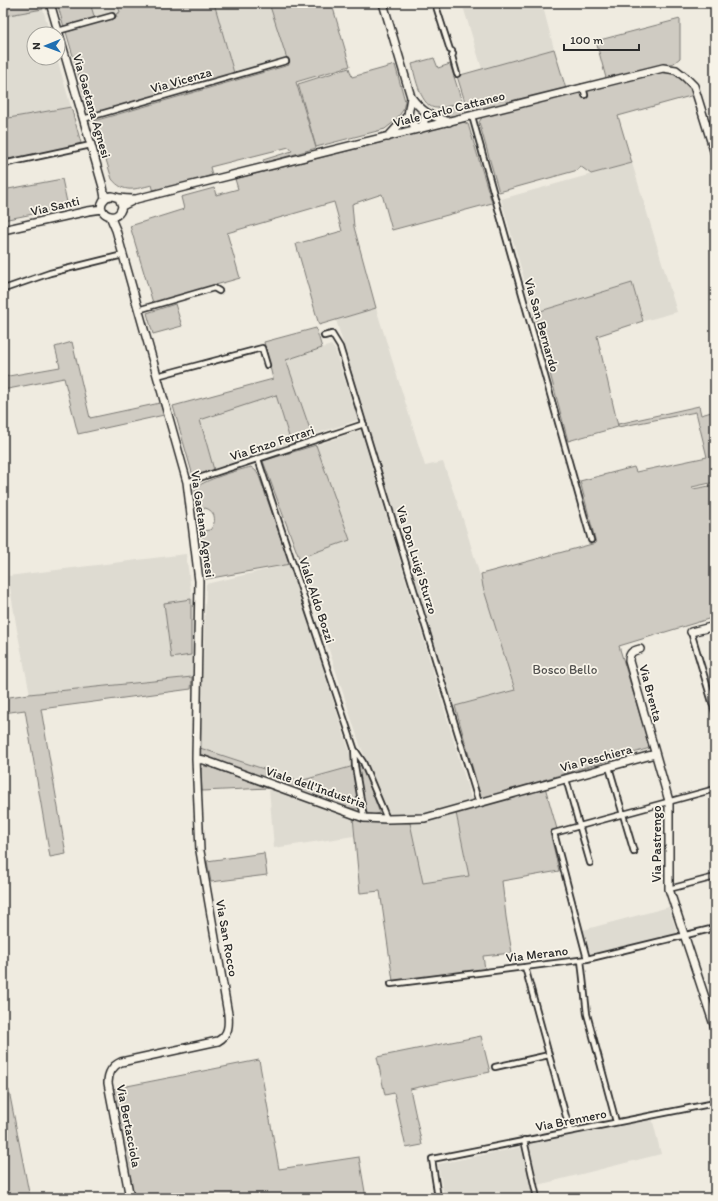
<svg xmlns="http://www.w3.org/2000/svg" width="718" height="1201" font-family="Itim,sans-serif">
<style>
.built{fill:#dedbd1}
.green{fill:#cfcbc2;stroke:#7d7b76}
.lines{fill:none;stroke-linecap:round;stroke-linejoin:round}
.street-casing{stroke:#2b2b2b;stroke-width:8}
.secondary-casing{stroke:#2b2b2b;stroke-width:10}
.street{stroke:#f7f3e8;stroke-width:4.5}
.secondary{stroke:#f7f3e8;stroke-width:7}
.labels{text-anchor:middle;dominant-baseline:central;stroke-width:3.5;stroke-linejoin:round;paint-order:stroke}
.street-label{font-size:13px;fill:#2b2b2b;stroke:#f7f3e8}
.park-label{font-size:13px;fill:#545351;stroke:#f7f3e8}
</style>
<rect width="100%" height="100%" fill="#efebe0"/>
<filter id="ink" filterUnits="userSpaceOnUse"><feTurbulence type="fractalNoise" baseFrequency=".025" numOctaves="2"/><feDisplacementMap in="SourceGraphic" scale="8" xChannelSelector="R" yChannelSelector="G"/><feConvolveMatrix kernelMatrix="1 2 1 2 8 2 1 2 1" color-interpolation-filters="sRGB"/></filter>
<g filter="url(#ink)">
<!-- built -->
<path class="built" d="M 90,3 L 117,3 L 120,12 L 95,19 Z
M 214,3 L 269,3 L 288,57 L 234,73 Z
M 462,3 L 542,3 L 554,49 L 482,69 Z
M 43,9 L 50,34 L 34,34 L 34,58 L 57,58 L 71,107 L 3,119 L 3,16 Z
M 632,163 L 677,312 L 644,321 L 632,283 L 534,313 L 501,199 Z
M 376,308 L 425,466 L 443,462 L 463,519 L 514,690 L 454,706 L 336,320 Z
M 331,345 L 335,350 L 358,420 L 312,435 L 286,360 Z
M 276,395 L 291,443 L 214,470 L 199,420 Z
M 361,430 L 472,802 L 425,815 L 390,815 L 360,745 L 299,558 L 350,540 L 316,445 Z
M 186,554 L 192,598 L 195,604 L 192,677 L 30,694 L 17,630 L 8,576 Z
M 290,564 L 354,766 L 300,781 L 200,748 L 206,584 Z
M 269,788 L 353,817 L 354,836 L 274,848 Z
M 456,813 L 469,876 L 423,883 L 410,823 L 426,822 Z
M 669,907 L 677,933 L 591,955 L 583,930 Z
M 652,1118 L 661,1154 L 538,1185 L 529,1143 Z
M 521,1147 L 533,1198 L 444,1198 L 438,1164 Z"/>
<!-- green -->
<path class="green" d="M 3,3 L 41,3 L 43,9 L 3,16 Z
M 57,3 L 90,3 L 95,19 L 64,27 Z
M 117,3 L 152,3 L 156,5 L 157,3 L 214,3 L 234,73 L 90,114 L 66,32 L 117,17 L 116,14 L 120,12 Z
M 269,3 L 347,3 L 333,8 L 350,66 L 296,82 L 316,148 L 264,163 L 263,160 L 292,151 L 289,147 L 210,167 L 212,175 L 154,192 L 152,185 C 135,189 124,194 112,179 L 94,121 L 289,65 Z
M 680,19 L 680,58 L 674,63 L 606,78 L 596,41 Z
M 554,49 L 566,89 L 459,116 L 442,116 L 434,112 L 466,105 L 457,76 Z
M 434,58 L 438,68 L 450,64 L 462,102 C 454,104 445,108 437,108 C 421,109 415,76 412,64 Z
M 395,65 L 405,101 L 403,110 L 395,121 L 385,129 L 316,147 L 298,84 L 349,68 L 352,77 Z
M 663,71 C 677,75 688,80 694,95 L 618,116 L 632,163 L 591,174 L 580,166 L 578,170 L 499,192 L 479,122 L 483,116 L 581,90 L 583,96 L 586,89 Z
M 71,107 L 81,143 L 57,150 L 3,160 L 3,119 Z
M 463,122 L 468,124 L 492,203 L 392,230 L 382,194 L 352,204 L 354,227 L 376,308 L 319,325 L 296,244 L 342,231 L 334,202 L 227,233 L 240,278 L 153,303 L 130,226 L 184,209 L 181,197 L 214,188 L 216,195 L 238,189 L 235,179 Z
M 62,179 L 68,207 L 3,220 L 3,190 Z
M 632,283 L 643,321 L 597,336 L 618,426 L 618,424 L 699,406 L 701,415 L 715,411 L 715,482 L 692,487 L 693,489 L 715,485 L 715,617 L 619,646 L 650,748 L 543,780 L 557,829 L 550,832 L 559,871 L 502,881 L 506,917 L 512,953 L 483,956 L 485,969 L 393,981 L 380,891 L 360,893 L 353,817 L 369,821 L 410,823 L 423,883 L 469,876 L 456,813 L 483,805 L 455,706 L 515,690 L 483,587 L 481,574 L 596,543 L 580,481 L 634,467 L 636,472 L 707,457 L 696,412 L 618,427 L 568,441 L 534,313 Z
M 175,304 L 182,326 L 153,334 L 147,313 Z
M 316,328 L 322,348 L 286,360 L 312,435 L 291,443 L 276,395 L 200,420 L 214,470 L 193,476 L 173,406 L 273,379 L 264,342 Z
M 72,342 L 90,418 L 160,403 L 164,415 L 78,434 L 64,378 L 3,390 L 3,377 L 60,367 L 55,347 Z
M 316,445 L 350,540 L 299,558 L 263,461 Z
M 251,467 L 256,471 L 259,476 L 290,564 L 206,579 L 201,531 L 210,530 C 217,522 216,511 205,508 L 197,512 L 195,489 C 202,480 239,470 251,467 Z
M 191,599 L 191,655 L 171,658 L 164,603 Z
M 192,677 L 191,689 L 41,709 L 66,854 L 50,857 L 25,710 L 3,713 L 3,698 L 29,694 Z
M 200,748 L 300,781 L 354,766 L 358,807 L 357,809 L 339,806 L 200,754 Z
M 360,765 L 363,767 L 379,811 L 379,813 L 374,815 L 367,813 L 366,811 L 358,769 Z
M 204,766 L 209,767 L 269,788 L 202,791 L 201,769 Z
M 264,853 L 267,875 L 211,882 L 207,861 Z
M 481,1036 L 490,1072 L 410,1089 L 422,1145 L 406,1148 L 394,1093 L 385,1095 L 377,1057 Z
M 259,1060 L 279,1169 L 359,1157 L 366,1198 L 134,1198 L 112,1089 Z
M 9,1090 L 9,1091 L 30,1198 L 3,1198 L 3,1091 Z"/>
<g class="lines">
<defs>
<path id="street" d="M 156,3 L 158,3
M 435,3 L 450,50 L 452,51
M 58,31 L 112,16
M 453,54 L 452,56 L 457,74
M 583,87 L 585,95
M 472,116 L 591,540
M 83,119 L 286,61
M 3,164 L 91,145
M 4,289 L 50,273 L 123,255
M 138,310 L 214,288 L 219,291
M 324,336 L 332,334 L 340,347 L 479,803
M 157,376 L 262,348 L 267,365
M 258,459 L 354,748 L 355,766 L 364,818
M 187,482 L 364,424
M 691,632 L 715,712
M 355,750 L 363,762 L 387,819
M 609,767 L 634,852
M 566,779 L 590,863
M 669,889 L 715,877
M 587,959 L 554,833 L 715,789
M 581,960 L 587,1014 L 616,1122
M 525,967 L 549,1055
M 391,984 L 587,959 L 715,928
M 495,1067 L 549,1055 L 570,1131
M 524,1140 L 537,1198
M 438,1198 L 432,1159 L 715,1103"/>
<path id="secondary" d="M 50,3 L 103,187 L 105,198
M 383,3 L 411,97 C 423,113 430,115 449,122
M 408,115 L 413,124 L 420,129
M 420,129 L 424,122 L 425,113
M 388,137 L 408,115 L 411,97
M 119,198 L 122,206 C 119,225 95,214 103,201 C 105,198 108,196 111,196 C 114,196 117,198 120,198 C 125,199 131,199 136,199
M 122,206 L 136,199 L 663,68 L 676,70 L 685,77 L 694,86 L 715,154
M 110,216 L 116,230 L 187,482 L 199,581 L 196,759 L 200,851 L 228,1014 C 229,1025 229,1035 218,1041 L 121,1062 C 112,1066 108,1073 108,1083 L 130,1198
M 3,230 L 88,211 L 102,209
M 691,632 L 715,626
M 640,649 C 632,651 629,653 629,661 L 669,801 L 669,889 L 715,1028
M 196,759 L 204,760 L 364,818 L 387,819 L 425,818 L 655,754"/>
</defs>
<!-- street casing -->
<use href="#street" class="street-casing"/>
<!-- secondary casing -->
<use href="#secondary" class="secondary-casing"/>
<!-- street -->
<use href="#street" class="street"/>
<!-- secondary -->
<use href="#secondary" class="secondary"/>
</g>
</g>
<g class="labels">
<!-- street labels -->
<g class="street-label">
<text transform="translate(181 80) rotate(-16)">Via Vicenza</text>
<text transform="translate(92 106) rotate(74)">Via Gaetana Agnesi</text>
<text transform="translate(449 109) rotate(-14)">Viale Carlo Cattaneo</text>
<text transform="translate(55 206) rotate(-13)">Via Santi</text>
<text transform="translate(542 325) rotate(74)">Via San Bernardo</text>
<text transform="translate(272 443) rotate(-18)">Via Enzo Ferrari</text>
<text transform="translate(203 524) rotate(82)">Via Gaetana Agnesi</text>
<text transform="translate(417 560) rotate(73)">Via Don Luigi Sturzo</text>
<text transform="translate(317 600) rotate(72)">Viale Aldo Bozzi</text>
<text transform="translate(651 693) rotate(75)">Via Brenta</text>
<text transform="translate(596 758) rotate(-15)">Via Peschiera</text>
<text transform="translate(316 787) rotate(19)">Viale dell'Industria</text>
<text transform="translate(656 844) rotate(-90)">Via Pastrengo</text>
<text transform="translate(227 938) rotate(80)">Via San Rocco</text>
<text transform="translate(537 954) rotate(-7)">Via Merano</text>
<text transform="translate(571 1120) rotate(-11)">Via Brennero</text>
<text transform="translate(129 1126) rotate(79)">Via Bertacciola</text>
</g>
<!-- park labels -->
<g class="park-label">
<text x="565" y="669">Bosco Bello</text>
</g>
</g>
<!-- margin -->
<rect width="718" height="1201" fill="none" stroke="#f7f3e8" stroke-width="16"/>
<rect x="8" y="8" width="702" height="1185" fill="none" stroke="#2b2b2b" stroke-width="1.5" filter="url(#ink)"/>
<!-- north arrow -->
<g transform="translate(46 46) rotate(269)"><circle r="19" fill="#f7f3e8" stroke="#a5a39c"/>
<path d="M0-3L7 15L0 10L-7 15Z" fill="#1f6fb2"/>
<text y="-6" font-size="11" font-weight="bold" text-anchor="middle" fill="#2b2b2b">N</text>
</g>
<!-- scale -->
<path d="M564 44v6h75v-6" fill="none" stroke="#2b2b2b" stroke-width="2"/>
<text x="570" y="44" font-size="12" fill="#2b2b2b" stroke="#f7f3e8" stroke-width="3" paint-order="stroke">100 m</text>
</svg>
